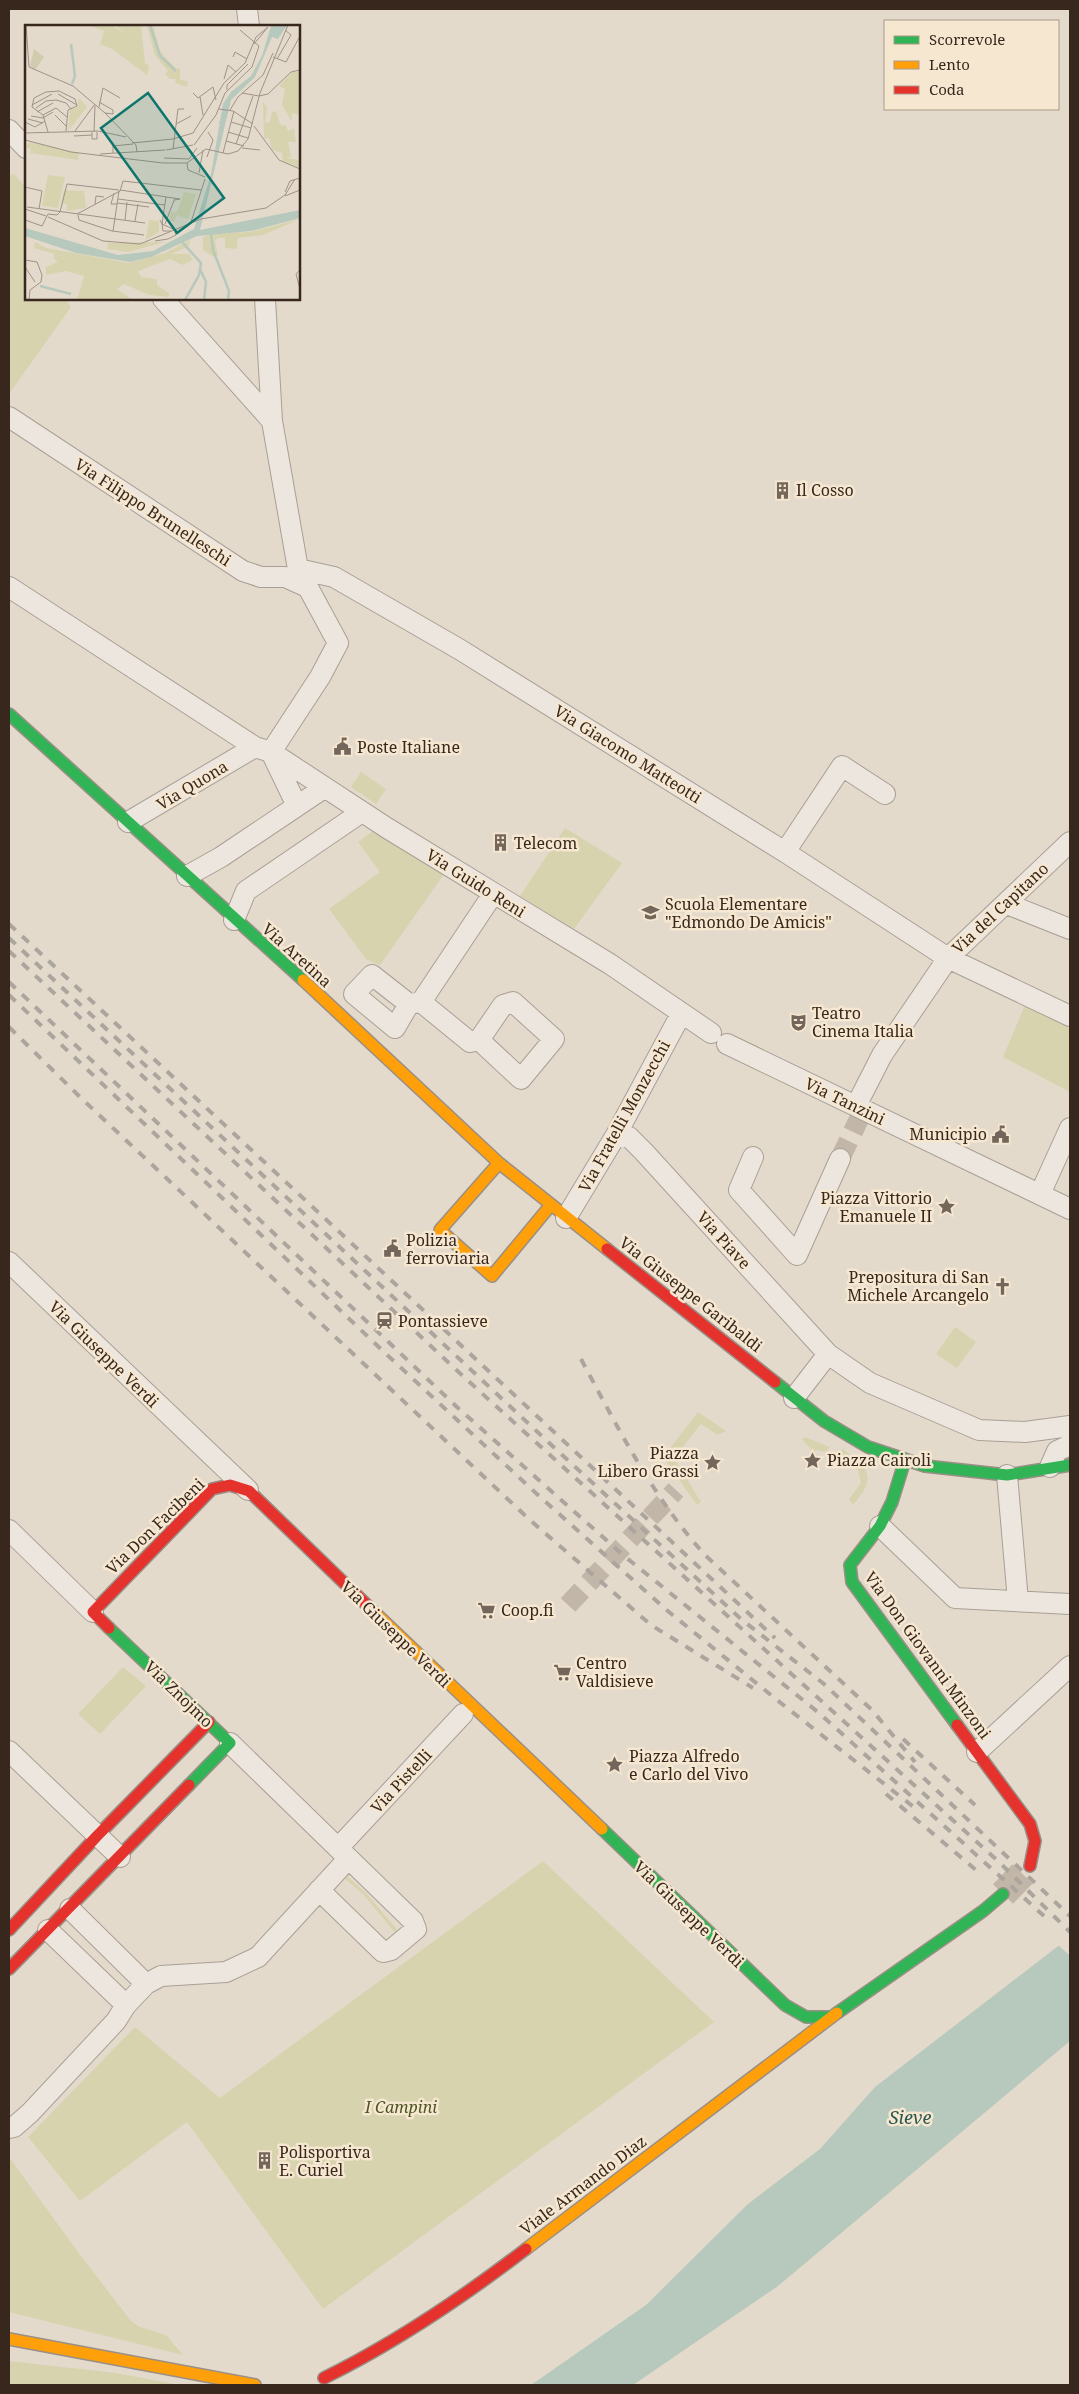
<svg xmlns="http://www.w3.org/2000/svg" width="1079" height="2394" font-family="'Noto Serif',serif">
<style>
.green{fill:#d7d3ae}
.water{fill:#b7c8bc}
.pier{fill:#e4dacc}
.lines{fill:none;stroke-linecap:round;stroke-linejoin:round}
.street-tunnel{stroke:#c2b6a9;stroke-width:20;stroke-dasharray:20 10;stroke-linecap:butt}
.secondary-tunnel{stroke:#c2b6a9;stroke-width:28;stroke-dasharray:28 14;stroke-linecap:butt}
.street-casing{stroke:#a99f95;stroke-width:22}
.fast-casing{stroke:#998f85;stroke-width:14}
.slow-casing{stroke:#998f85;stroke-width:14}
.jam-casing{stroke:#998f85;stroke-width:14}
.street{stroke:#ece6de;stroke-width:20}
.fast{stroke:#30b455;stroke-width:11}
.slow{stroke:#ff9f0a;stroke-width:11}
.jam{stroke:#e5322d;stroke-width:11}
.rail{stroke:#aba59e;stroke-width:4;stroke-dasharray:9 9;stroke-linecap:butt}
.labels{text-anchor:middle;dominant-baseline:central;stroke-width:5;stroke-linejoin:round;paint-order:stroke}
.poi-label{font-size:16px;fill:#38271d;stroke:#f6e7d1;text-anchor:start}
.street-label{font-size:16px;fill:#38271d;stroke:#f6e7d1}
.park-label{font-size:16px;font-style:italic;fill:#4d5523;stroke:#f6e7d1}
.water-label{font-size:18px;font-style:italic;fill:#2c5851;stroke:#f6e7d1}
.inset-river{fill:none;stroke:#b7c8bc;stroke-width:2.5}
.inset-road{fill:none;stroke:#9f9286;stroke-width:1}
.view{fill:#0f766e;fill-opacity:0.15;stroke:#0f766e;stroke-width:2.5}
.inset-edge{fill:none;stroke:#38271d;stroke-width:2.5}
</style>
<rect width="100%" height="100%" fill="#e4dacc"/>
<!-- green -->
<path class="green" d="M 14,174 L 26,188 L 26,299 L 65,299 L 71,307 L 9,394 L 9,176 Z
M 361,772 L 386,789 L 376,804 L 351,787 Z
M 565,828 L 622,863 L 574,929 L 520,896 Z
M 373,831 L 383,832 L 445,873 L 380,965 L 366,959 L 329,909 L 380,872 L 358,842 Z
M 1025,1005 L 1070,1028 L 1070,1092 L 1003,1057 Z
M 955,1327 L 976,1342 L 957,1368 L 936,1354 Z
M 698,1412 L 726,1431 L 718,1435 L 701,1424 L 674,1458 L 701,1502 L 697,1505 L 663,1457 Z
M 805,1437 L 830,1447 L 826,1452 L 817,1450 L 813,1452 L 802,1439 Z
M 843,1449 C 870,1469 877,1477 853,1505 L 849,1499 L 861,1483 L 858,1470 L 841,1458 L 830,1464 L 830,1458 Z
M 123,1667 L 146,1686 L 100,1734 L 78,1714 Z
M 543,1861 L 714,2022 L 323,2309 L 187,2122 L 80,2201 L 28,2137 L 135,2027 L 220,2098 Z
M 347,1876 L 366,1893 L 399,1932 L 396,1934 L 364,1895 L 345,1879 Z
M 9,2157 L 81,2256 L 131,2321 L 140,2327 L 166,2335 L 183,2355 L 9,2312 Z
M 9,2361 L 116,2373 L 180,2385 L 9,2385 Z"/>
<!-- water -->
<path class="water" d="M 1070,1937 L 1070,2041 L 778,2286 L 633,2385 L 531,2385 L 646,2305 L 748,2204 L 820,2149 L 875,2087 Z"/>
<!-- pier -->
<path class="pier" d="M 1070,1934 L 1070,1956 L 1057,1944 Z"/>
<g class="lines">
<!-- street-tunnel -->
<path class="street-tunnel" d="M 840,1159 L 859,1119
M 568,1605 L 676,1490"/>
<!-- secondary-tunnel -->
<path class="secondary-tunnel" d="M 1003,1894 L 1030,1866"/>
<defs>
<path id="street" d="M 247,9 L 249,26
M 9,130 L 26,148
M 163,299 L 272,421
M 265,299 L 272,421 L 298,569 L 338,643 L 320,677 L 271,752
M 9,417 L 243,571 L 261,577 L 285,577 L 305,586
M 298,569 L 334,577 L 459,649 L 785,852 L 948,958 L 1070,1016
M 9,587 L 255,747 L 271,752 L 387,828 L 610,964 L 711,1033
M 271,752 L 297,806
M 128,822 L 255,747
M 785,852 L 842,766 L 885,794
M 187,876 L 221,857 L 324,788
M 1007,904 L 1070,929
M 234,920 L 246,891 L 356,816 L 359,811
M 409,1004 L 395,1028 L 354,994 L 372,975 L 409,1004 L 421,1002
M 479,1040 L 521,1079 L 554,1039 L 513,1002 L 503,1005 L 479,1040 L 470,1042 L 421,1002 L 493,894
M 727,1044 L 1070,1209
M 856,1106 L 882,1055 L 948,958 L 1070,842
M 616,1135 L 629,1137 L 644,1152 L 828,1354 L 870,1383 L 979,1430 L 1025,1432 L 1070,1426
M 753,1157 L 739,1190 L 797,1255 L 840,1159
M 1040,1194 L 1070,1128
M 566,1218 L 616,1135 L 681,1014
M 9,1262 L 248,1490
M 794,1398 L 828,1354
M 1050,1467 L 1057,1451 L 1070,1445
M 1007,1475 L 1018,1601
M 880,1526 L 955,1598 L 1070,1604
M 9,1530 L 93,1612
M 230,1743 L 413,1921 L 416,1929 L 391,1950 L 383,1952 L 319,1890
M 9,1751 L 120,1857
M 977,1752 L 1070,1666
M 338,1848 L 463,1714
M 70,1909 L 146,1984
M 48,1930 L 126,2005
M 9,2128 L 14,2127 L 30,2113 L 116,2021 L 126,2005 L 146,1984 L 161,1976 L 226,1972 L 258,1957 L 348,1859"/>
<path id="fast" d="M 9,714 L 303,980
M 775,1382 L 824,1421 L 868,1447 L 925,1466 L 1007,1475 L 1070,1465
M 905,1460 L 892,1502 L 880,1526 L 850,1565 L 852,1582 L 957,1725
M 109,1628 L 230,1743 L 189,1785
M 602,1829 L 785,2005 L 806,2017 L 831,2017
M 837,2013 L 983,1911 L 1003,1894"/>
<path id="slow" d="M 303,980 L 499,1163 L 607,1249
M 499,1163 L 440,1230 L 492,1276 L 550,1206
M 368,1606 L 602,1829
M 526,2249 L 837,2013
M 9,2339 L 255,2385"/>
<path id="jam" d="M 607,1249 L 775,1382
M 109,1628 L 93,1612 L 212,1489 L 230,1485 L 249,1491 L 368,1606
M 957,1725 L 1030,1824 L 1035,1841 L 1030,1866
M 9,1930 L 97,1836 L 209,1722
M 9,1969 L 189,1785
M 324,2378 C 397,2342 462,2298 526,2249"/>
</defs>
<!-- street casing -->
<use href="#street" class="street-casing"/>
<!-- fast casing -->
<use href="#fast" class="fast-casing"/>
<!-- slow casing -->
<use href="#slow" class="slow-casing"/>
<!-- jam casing -->
<use href="#jam" class="jam-casing"/>
<!-- street -->
<use href="#street" class="street"/>
<!-- fast -->
<use href="#fast" class="fast"/>
<!-- slow -->
<use href="#slow" class="slow"/>
<!-- jam -->
<use href="#jam" class="jam"/>
<!-- rail -->
<path class="rail" d="M 9,924 L 775,1638
M 9,938 L 560,1453 L 741,1619 L 824,1684 L 1070,1916
M 9,951 L 465,1378 L 999,1862 L 1070,1932
M 9,982 L 458,1408 L 623,1555 L 819,1713 L 1044,1916
M 9,995 L 384,1352 L 538,1495 L 669,1612 L 782,1704 L 915,1808
M 9,1027 L 80,1097 L 531,1521 L 651,1625 L 753,1688
M 581,1359 C 618,1428 653,1498 706,1556 L 872,1710 L 915,1762
M 903,1739 L 975,1805
M 886,1794 L 976,1870"/>
</g>
<!-- icons -->
<defs>
<symbol id="building-bare" viewBox="-9 -9 18 18"><path d="M-4-6H4V6H1V3H-1V6H-4ZM-2.5-4.3h1.7v1.8h-1.7ZM.8-4.3h1.7v1.8H.8ZM-2.5-1h1.7V.8h-1.7ZM.8-1h1.7V.8H.8Z" fill="#74665a" stroke="#f6e7d1" stroke-width="2.5" paint-order="stroke"/></symbol>
<symbol id="civic-bare" viewBox="-9 -9 18 18"><path d="M-.6-6.5H3V-4.5H.6V-3L4-1V1h2V6H-6V1h2V-1L-.6-3ZM-1.2 2.5V6h2.4V2.5Z" fill="#74665a" stroke="#f6e7d1" stroke-width="2.5" paint-order="stroke"/></symbol>
<symbol id="school-bare" viewBox="-9 -9 18 18"><path d="M0-5L7-2L0 1L-7-2ZM-4 1L0 2.5L4 1V4Q0 6-4 4Z" fill="#74665a" stroke="#f6e7d1" stroke-width="2.5" paint-order="stroke"/></symbol>
<symbol id="theatre-bare" viewBox="-9 -9 18 18"><path d="M-5-5.5Q0-4 5-5.5V0Q5 5 0 6Q-5 5-5 0ZM-3.3-2.5H-1v1.5H-3.3ZM1-2.5H3.3v1.5H1ZM-2.8 1Q0 5.5 2.8 1Z" fill="#74665a" stroke="#f6e7d1" stroke-width="2.5" paint-order="stroke"/></symbol>
<symbol id="sight-bare" viewBox="-9 -9 18 18"><path d="M0-6L1.8-2.2L6-1.7L2.9 1.2L3.7 5.4L0 3.3L-3.7 5.4L-2.9 1.2L-6-1.7L-1.8-2.2Z" fill="#74665a" stroke="#f6e7d1" stroke-width="2.5" paint-order="stroke"/></symbol>
<symbol id="church-bare" viewBox="-9 -9 18 18"><path d="M-1.2-6h2.4v3.5h3.3v2.4h-3.3V6h-2.4V-.1h-3.3v-2.4h3.3Z" fill="#74665a" stroke="#f6e7d1" stroke-width="2.5" paint-order="stroke"/></symbol>
<symbol id="station-bare" viewBox="-9 -9 18 18"><path d="M-3-6H3Q5-6 5-4V2Q5 4 3 4L4.5 6H3L1.5 4h-3L-3 6H-4.5L-3 4Q-5 4-5 2V-4Q-5-6-3-6ZM-3.5-4v3h7v-3ZM-3.5 1v1.5H-2V1ZM2 1v1.5H3.5V1Z" fill="#74665a" stroke="#f6e7d1" stroke-width="2.5" paint-order="stroke"/></symbol>
<symbol id="supermarket-bare" viewBox="-9 -9 18 18"><path d="M-6-5.5h2.5l.6 2H6L4.5 2H-2.5L-4.4-4H-6ZM-1.5 3.2a1.3 1.3 0 1 0 .1 0ZM3 3.2a1.3 1.3 0 1 0 .1 0Z" fill="#74665a" stroke="#f6e7d1" stroke-width="2.5" paint-order="stroke"/></symbol>
</defs>
<g fill-rule="evenodd">
<use href="#building-bare" x="770" y="478" width="25" height="25"/>
<use href="#civic-bare" x="330" y="734" width="25" height="25"/>
<use href="#building-bare" x="488" y="830" width="25" height="25"/>
<use href="#school-bare" x="638" y="900" width="25" height="25"/>
<use href="#theatre-bare" x="786" y="1010" width="25" height="25"/>
<use href="#civic-bare" x="988" y="1122" width="25" height="25"/>
<use href="#sight-bare" x="934" y="1194" width="25" height="25"/>
<use href="#civic-bare" x="380" y="1236" width="25" height="25"/>
<use href="#church-bare" x="990" y="1274" width="25" height="25"/>
<use href="#station-bare" x="372" y="1308" width="25" height="25"/>
<use href="#sight-bare" x="800" y="1448" width="25" height="25"/>
<use href="#sight-bare" x="700" y="1450" width="25" height="25"/>
<use href="#supermarket-bare" x="474" y="1598" width="25" height="25"/>
<use href="#supermarket-bare" x="550" y="1660" width="25" height="25"/>
<use href="#sight-bare" x="602" y="1752" width="25" height="25"/>
<use href="#building-bare" x="252" y="2148" width="25" height="25"/>
</g>
<g class="labels">
<!-- poi labels -->
<g class="poi-label">
<text x="796" y="490">Il Cosso</text>
<text x="357" y="747">Poste Italiane</text>
<text x="514" y="843">Telecom</text>
<text x="665" y="904">Scuola Elementare<tspan x="665" dy="18">"Edmondo De Amicis"</tspan></text>
<text x="812" y="1013">Teatro<tspan x="812" dy="18">Cinema Italia</tspan></text>
<text x="987" y="1134" text-anchor="end">Municipio</text>
<text x="932" y="1198" text-anchor="end">Piazza Vittorio<tspan x="932" dy="18">Emanuele II</tspan></text>
<text x="406" y="1240">Polizia<tspan x="406" dy="18">ferroviaria</tspan></text>
<text x="989" y="1277" text-anchor="end">Prepositura di San<tspan x="989" dy="18">Michele Arcangelo</tspan></text>
<text x="398" y="1321">Pontassieve</text>
<text x="699" y="1453" text-anchor="end">Piazza<tspan x="699" dy="18">Libero Grassi</tspan></text>
<text x="827" y="1460">Piazza Cairoli</text>
<text x="501" y="1610">Coop.fi</text>
<text x="576" y="1663">Centro<tspan x="576" dy="18">Valdisieve</tspan></text>
<text x="629" y="1756">Piazza Alfredo<tspan x="629" dy="18">e Carlo del Vivo</tspan></text>
<text x="279" y="2152">Polisportiva<tspan x="279" dy="18">E. Curiel</tspan></text>
</g>
<!-- street labels -->
<g class="street-label">
<text transform="translate(153 512) rotate(33)">Via Filippo Brunelleschi</text>
<text transform="translate(628 754) rotate(32)">Via Giacomo Matteotti</text>
<text transform="translate(192 785) rotate(-31)">Via Quona</text>
<text transform="translate(476 883) rotate(32)">Via Guido Reni</text>
<text transform="translate(1000 908) rotate(-43)">Via del Capitano</text>
<text transform="translate(297 955) rotate(42)">Via Aretina</text>
<text transform="translate(845 1101) rotate(26)">Via Tanzini</text>
<text transform="translate(624 1116) rotate(-61)">Via Fratelli Monzecchi</text>
<text transform="translate(724 1240) rotate(48)">Via Piave</text>
<text transform="translate(691 1294) rotate(38)">Via Giuseppe Garibaldi</text>
<text transform="translate(104 1354) rotate(44)">Via Giuseppe Verdi</text>
<text transform="translate(155 1526) rotate(-44)">Via Don Facibeni</text>
<text transform="translate(396 1634) rotate(44)">Via Giuseppe Verdi</text>
<text transform="translate(928 1655) rotate(54)">Via Don Giovanni Minzoni</text>
<text transform="translate(179 1694) rotate(44)">Via Znojmo</text>
<text transform="translate(401 1781) rotate(-47)">Via Pistelli</text>
<text transform="translate(689 1914) rotate(44)">Via Giuseppe Verdi</text>
<text transform="translate(583 2185) rotate(-37)">Viale Armando Diaz</text>
</g>
<!-- park labels -->
<g class="park-label">
<text x="401" y="2107">I Campini</text>
</g>
<!-- water labels -->
<g class="water-label">
<text x="910" y="2117">Sieve</text>
</g>
</g>
<!-- overview -->
<g transform="translate(25 25)">
<rect width="275" height="275" fill="#e4dacc"/>
<path d="M 63,0 L 86,0 L 100,8 L 90,0 L 116,0 L 120,39 L 124,40 L 122,50 L 87,24 L 75,19 L 79,6 ZM 122,0 L 128,0 L 135,26 L 151,44 L 155,43 L 155,54 L 163,57 L 162,62 L 150,58 L 151,54 L 145,54 L 140,49 L 143,46 L 130,30 ZM 267,47 L 275,47 L 275,90 L 267,88 L 267,97 L 257,80 L 260,64 L 254,61 ZM 54,73 L 62,82 L 43,106 L 45,84 L 52,83 ZM 238,77 L 242,82 L 240,98 L 245,97 L 247,87 L 251,86 L 255,99 L 258,101 L 260,99 L 263,106 L 269,103 L 271,117 L 263,117 L 266,132 L 261,133 L 275,135 L 275,143 L 258,136 L 257,128 L 247,125 L 244,113 L 239,114 ZM 5,117 L 54,128 L 53,135 L 5,128 L 6,124 L 0,122 ZM 23,150 L 40,152 L 33,183 L 17,181 ZM 39,165 L 59,166 L 61,183 L 42,186 L 42,179 L 36,178 ZM 159,167 L 171,169 L 163,194 L 152,190 L 149,197 L 145,195 L 146,187 L 152,187 ZM 275,194 L 238,210 L 213,213 L 212,224 L 200,223 L 200,213 L 194,213 L 190,215 L 193,230 L 189,232 L 178,225 L 178,212 L 192,208 L 225,207 ZM 124,195 L 134,196 L 134,207 L 121,215 ZM 165,215 L 164,221 L 146,229 L 164,229 L 168,235 L 157,240 L 145,234 L 113,246 L 116,252 L 132,254 L 132,260 L 144,268 L 144,272 L 124,270 L 99,259 L 92,264 L 106,274 L 118,275 L 52,275 L 59,251 L 41,246 L 21,250 L 21,242 L 33,237 L 29,234 L 29,229 L 9,223 L 10,217 L 21,223 L 104,238 L 140,228 ZM 140,217 L 103,227 L 82,224 L 83,218 Z" fill="#d7d3ae"/>
<path d="M 9,24 L 19,32 L 10,45 L 5,41 Z" fill="#d1ccad"/>
<path d="M 262,0 L 253,14 L 247,12 L 230,52 L 206,75 L 175,205 L 275,185 L 275,193 L 226,206 L 172,211 L 126,232 L 105,237 L 51,228 L 0,211 L 0,203 L 93,230 L 128,226 L 169,204 L 186,149 L 198,79 L 206,67 L 226,51 L 237,31 L 246,1 Z" fill="#b7c8bc"/>
<path class="inset-river" d="M 125,0 L 135,31 L 151,46M 46,19 L 50,51 L 47,59M 195,99 L 204,75M 186,209 L 188,225 L 204,266 L 203,275M 157,217 L 176,238 L 174,250 L 160,275M 175,244 L 181,257 L 179,275M 15,261 L 46,269"/>
<path class="inset-road" d="M 1,0 L 4,42 L 48,61 L 80,88 L 111,120 L 112,127M 229,19 L 243,2M 208,32 L 210,27 L 222,34M 248,32 L 261,37 L 275,11M 252,34 L 266,10 L 260,5M 199,54 L 203,40 L 211,47M 202,65 L 202,60 L 223,39M 168,68 L 173,73 L 188,62 L 191,75M 217,68 L 234,71 L 243,69 L 266,47 L 275,45M 33,69 L 52,80M 175,72 L 178,90M 74,77 L 88,85 L 88,89 L 80,88M 7,80 L 27,69M 74,82 L 78,63 L 95,73M 11,83 L 21,76 L 31,75 L 41,78 L 46,84M 194,84 L 208,86 L 228,99M 205,85 L 213,72 L 238,50 L 248,28M 12,87 L 28,78M 18,90 L 31,83 L 42,92M 30,90 L 42,102M 6,91 L 18,93 L 28,87M 3,94 L 18,98M 0,97 L 10,102 L 20,96M 206,97 L 226,103M 151,99 L 166,91M 229,101 L 254,135 L 275,144M 41,106 L 43,85 L 52,81M 50,106 L 70,79M 23,107 L 18,90 L 7,82 L 9,73 L 21,67 L 34,66 L 50,74 L 52,81M 67,107 L 67,114 L 72,114 L 72,107M 69,107 L 70,81M 203,107 L 223,113M 0,108 L 73,106 L 101,112M 49,111 L 67,110M 0,115 L 46,127 L 138,138 L 162,138 L 181,124 L 203,129 L 213,126 L 223,114 L 235,68 L 263,0M 201,116 L 219,121M 107,118 L 148,114 L 168,108 L 199,58 L 220,38 L 231,12 L 243,2M 211,119 L 228,71M 169,120 L 191,90 L 200,68 L 227,42 L 234,21 L 215,5M 217,123 L 235,125M 148,124 L 153,84 L 159,84M 141,125 L 168,120M 88,128 L 88,121 L 108,119M 198,128 L 209,86M 75,129 L 140,125M 182,132 L 188,115 L 183,107M 139,133 L 164,134 L 172,123M 162,138 L 163,145 L 180,152M 174,148 L 178,125M 0,162 L 17,166 L 14,184M 95,165 L 155,174 L 150,175M 260,167 L 265,156 L 275,153M 89,168 L 86,179 L 92,179M 260,171 L 275,165M 93,174 L 140,180M 92,178 L 124,182M 70,179 L 71,171 L 79,172M 2,182 L 120,198M 0,184 L 21,191M 35,187 L 42,159 L 94,165M 52,189 L 95,166 L 98,156 L 176,165M 53,190 L 54,195 L 87,206 L 119,210M 23,192 L 78,216 L 115,219 L 176,194 L 241,183 L 260,170 L 270,154M 0,195 L 17,201 L 23,189 L 32,190 L 35,187M 100,195 L 102,177M 135,195 L 137,199 L 141,172M 110,196 L 113,179M 166,197 L 180,154M 140,199 L 150,173M 88,206 L 94,166M 146,206 L 138,206 L 137,199 L 148,204M 150,209 L 164,200M 130,216 L 143,214 L 151,210 L 150,207M 0,235 L 12,237 L 17,250 L 16,257 L 5,265 L 4,275M 0,242 L 10,257M 275,245 L 271,249 L 275,264"/>
<path class="view" d="M 123,68 L 199,173 L 152,208 L 76,103 Z"/>
<rect width="275" height="275" class="inset-edge"/>
</g>
<!-- border -->
<rect width="1079" height="2394" fill="none" stroke="#38271d" stroke-width="20"/>
<!-- legend -->
<rect x="884" y="20" width="175" height="90" fill="#f6e7d1" stroke="#aa9a89"/>
<rect x="894" y="36" width="25" height="8" fill="#30b455" stroke="#aa9a89"/>
<text x="929" y="45" font-size="15" fill="#38271d">Scorrevole</text>
<rect x="894" y="61" width="25" height="8" fill="#ff9f0a" stroke="#aa9a89"/>
<text x="929" y="70" font-size="15" fill="#38271d">Lento</text>
<rect x="894" y="86" width="25" height="8" fill="#e5322d" stroke="#aa9a89"/>
<text x="929" y="95" font-size="15" fill="#38271d">Coda</text>
</svg>
